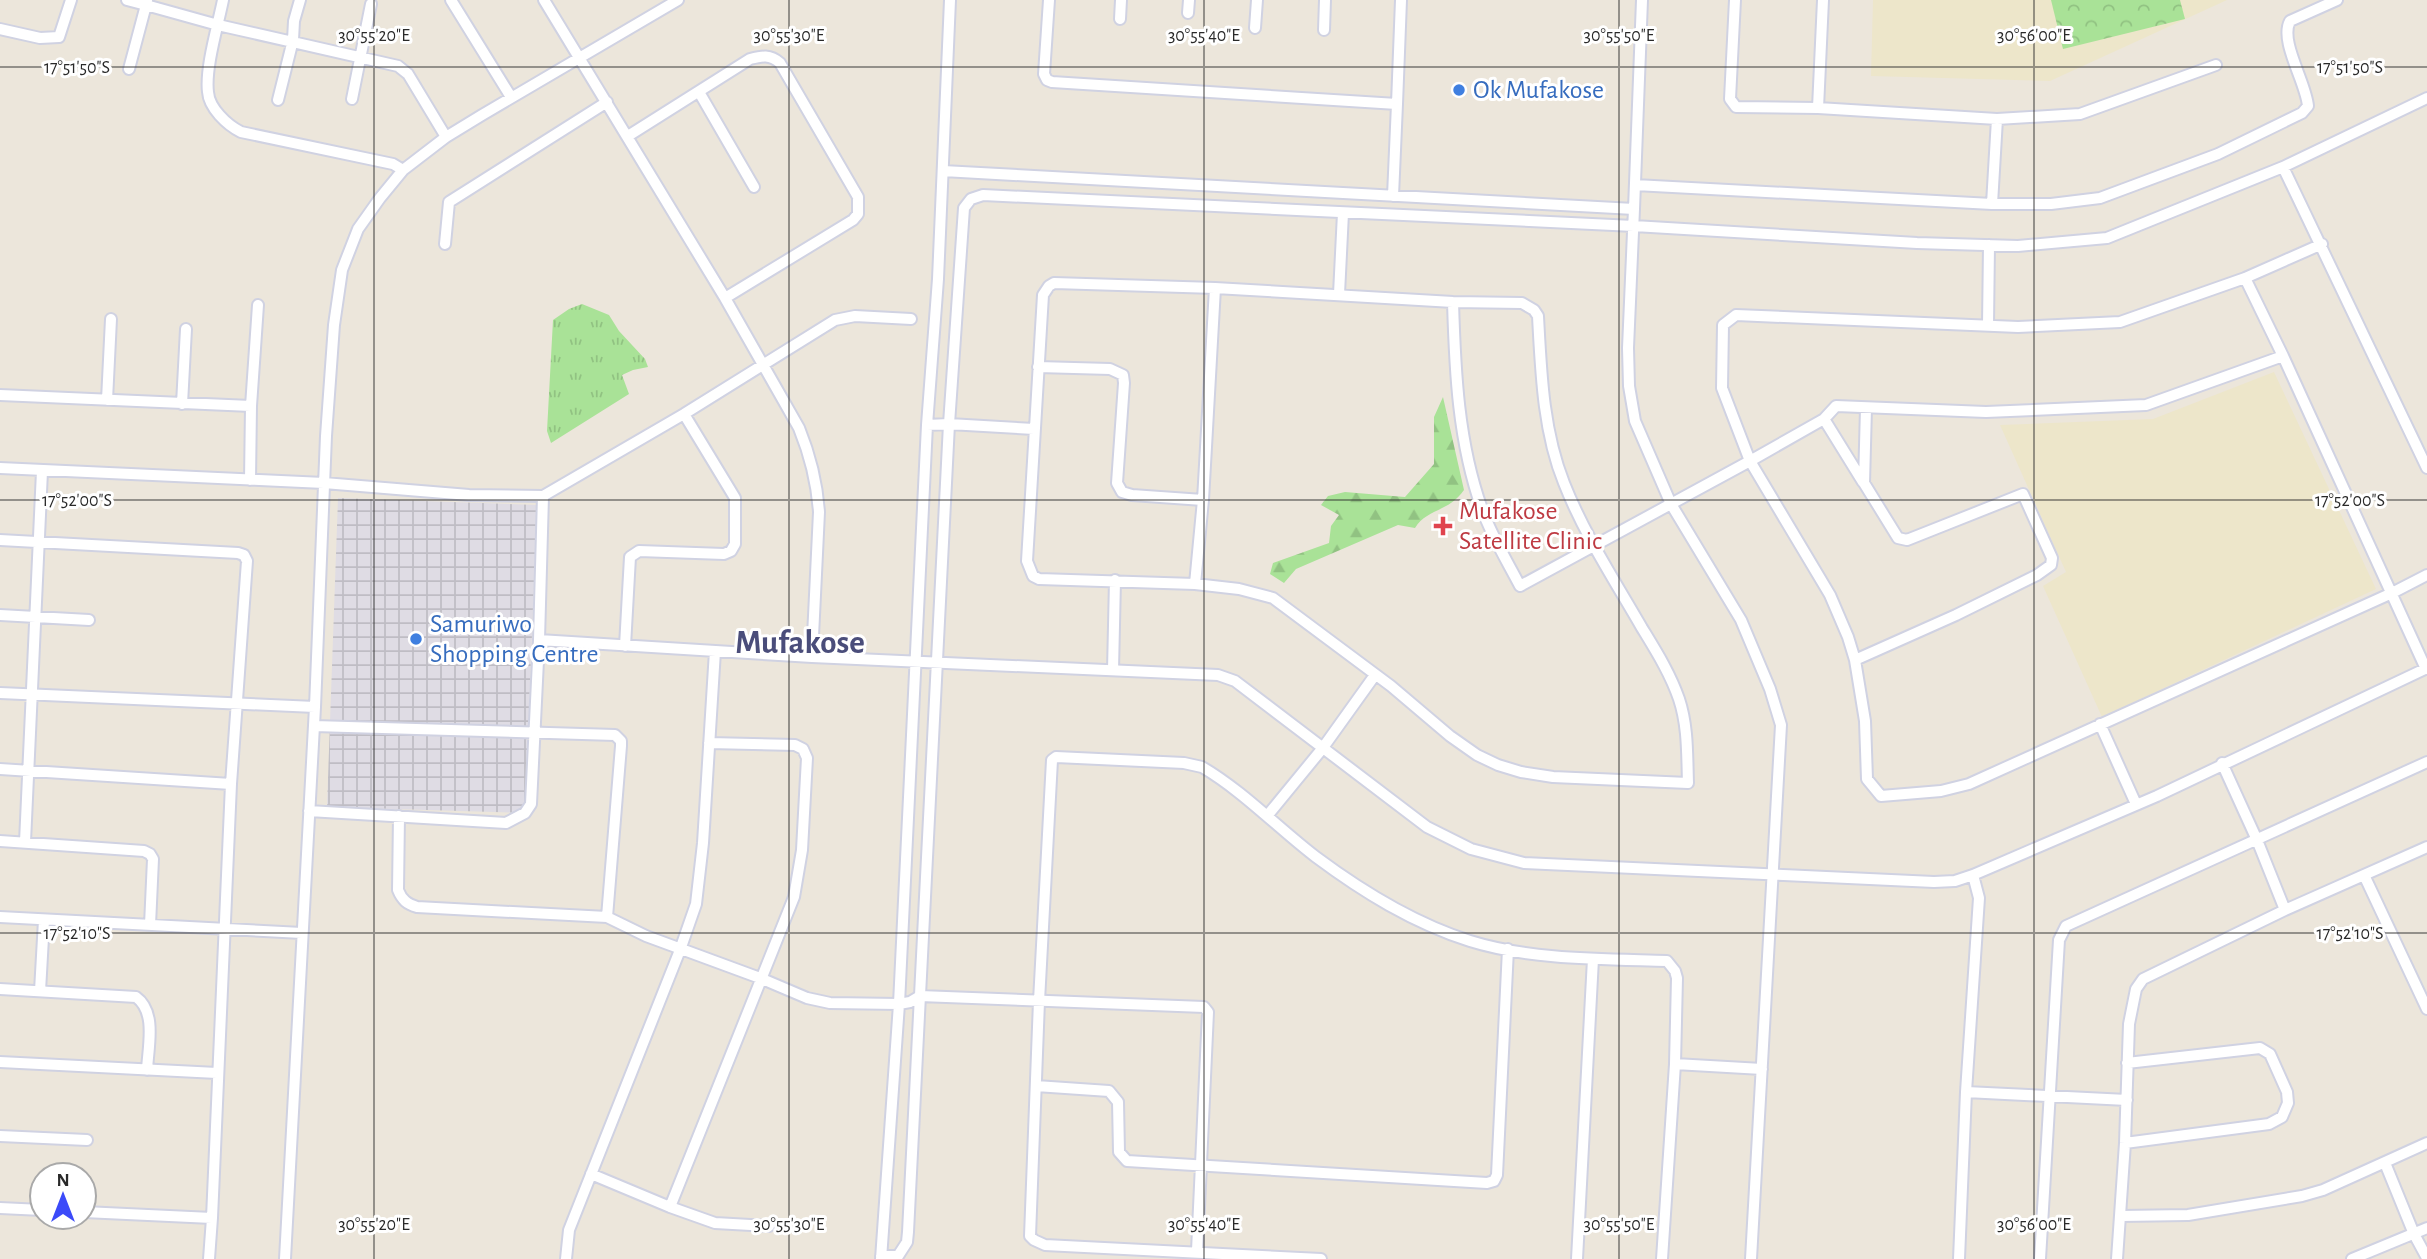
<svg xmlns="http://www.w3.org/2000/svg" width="2427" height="1259" font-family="'Alegreya Sans',sans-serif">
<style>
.industrial{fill:url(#industrial-grid)}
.education{fill:#ede6ca}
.grass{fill:url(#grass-tufts)}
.forest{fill:url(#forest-firs)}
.park{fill:url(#park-crowns)}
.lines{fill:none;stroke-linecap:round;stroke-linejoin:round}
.minor-casing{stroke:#d0d2e2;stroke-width:14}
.minor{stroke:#fff;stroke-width:10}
.ticks{fill:none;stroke:#292929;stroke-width:2;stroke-opacity:0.45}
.shop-dot{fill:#3f7fe0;stroke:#fff;stroke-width:2.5}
.health-dot{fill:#e0444e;stroke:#fff;stroke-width:2.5}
.labels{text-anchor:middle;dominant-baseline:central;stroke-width:6;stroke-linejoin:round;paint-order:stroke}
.shop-label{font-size:26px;fill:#366cbe;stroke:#fff;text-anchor:start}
.health-label{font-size:26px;fill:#be3a42;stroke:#fff;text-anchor:start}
.district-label{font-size:33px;font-weight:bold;fill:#4a4d7a;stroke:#fff}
.ticks-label{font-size:18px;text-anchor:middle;fill:#292929;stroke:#fff;stroke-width:6;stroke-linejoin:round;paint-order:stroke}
</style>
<defs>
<pattern id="industrial-grid" width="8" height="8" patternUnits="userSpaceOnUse" patternTransform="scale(1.75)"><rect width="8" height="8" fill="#dfdce4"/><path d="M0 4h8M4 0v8" fill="none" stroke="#bfbdc4"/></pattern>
<pattern id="grass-tufts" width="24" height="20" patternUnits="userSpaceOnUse" patternTransform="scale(1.75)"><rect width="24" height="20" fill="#a9e297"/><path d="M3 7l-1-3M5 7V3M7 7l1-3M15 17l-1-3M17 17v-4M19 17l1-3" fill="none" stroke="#91c282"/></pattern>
<pattern id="forest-firs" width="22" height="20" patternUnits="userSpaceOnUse" patternTransform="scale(1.75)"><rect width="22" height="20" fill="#a9e297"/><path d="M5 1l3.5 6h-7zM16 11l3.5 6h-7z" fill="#91c282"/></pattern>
<pattern id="park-crowns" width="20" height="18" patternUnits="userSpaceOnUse" patternTransform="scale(1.75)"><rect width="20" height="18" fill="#a9e297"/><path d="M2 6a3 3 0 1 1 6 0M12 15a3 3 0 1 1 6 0" fill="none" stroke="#91c282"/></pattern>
</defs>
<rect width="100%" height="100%" fill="#ece6db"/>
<!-- industrial -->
<path class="industrial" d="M 338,498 L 537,505 L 525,813 L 327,807 Z"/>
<!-- education -->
<path class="education" d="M 1873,0 L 2227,0 L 2050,81 L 1871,76 Z
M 2274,372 L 2376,589 L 2102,717 L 2043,586 L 2066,572 L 2000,425 L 2153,419 Z"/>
<!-- grass -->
<path class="grass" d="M 582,304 L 609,315 L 619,331 L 645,359 L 648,367 L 633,370 L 622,375 L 629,394 L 551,443 L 547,431 L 553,320 L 569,309 Z"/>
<!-- forest -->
<path class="forest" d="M 1443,397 L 1464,490 C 1449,512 1426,509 1415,528 L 1398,525 L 1296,569 L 1284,583 L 1270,574 L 1273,563 L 1329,543 L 1331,526 L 1339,515 L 1321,505 L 1328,496 L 1345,492 L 1405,497 L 1434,464 L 1434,417 Z"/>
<!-- park -->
<path class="park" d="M 2051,0 L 2180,0 L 2185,19 L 2063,49 Z"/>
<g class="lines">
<defs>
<path id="minor" d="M 127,0 L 146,5 L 129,69
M 147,0 L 146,5 L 218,25 L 398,66 L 408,74 L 446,137
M 223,0 C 218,25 205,68 208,92 C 209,108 227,125 241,132 L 393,164 L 403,170
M 451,0 L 511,97
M 544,0 L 725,298 L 799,428 C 810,455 817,483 819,512 L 812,657
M 1049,0 L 1044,74 L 1047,80 L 1052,82 L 1397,104 L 1393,196
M 1735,0 L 1730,99 L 1736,107 L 1818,108 L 1997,119 L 2080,114 L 2216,65
M 1188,13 L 1189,0
M 1120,19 L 1121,0
M 1255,28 L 1257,0
M 0,29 L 40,38 L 59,37 L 71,0
M 1324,30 L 1325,0
M 699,92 L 754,187
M 352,99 L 371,4
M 278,100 L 293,40 L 294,21 L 300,0
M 1397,104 L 1401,0
M 1818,108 L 1823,0
M 628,136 L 750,59 C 762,56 770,54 780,63 L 858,197 L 858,214 L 853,220 L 725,298
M 2283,167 L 2427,468
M 943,171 L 1634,209 L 1628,348 L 1629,386 L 1635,421 L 1671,504 L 1741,620 L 1770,689 L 1781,725 L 1751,1259
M 1635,185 L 1992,204 L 2051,204 L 2100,198 L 2218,154 L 2302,113 L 2308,106 C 2306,82 2279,41 2290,21 L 2337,0
M 1992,204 L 1997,119
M 1634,209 L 1642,0
M 445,244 L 449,202 L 607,102
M 2322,244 L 2245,278 L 2120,322 L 2018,327 L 1736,315 L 1723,325 L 1722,388 L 1750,461 L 1830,595 L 1848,637 L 1855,660 L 1865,721 L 1867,779 L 1881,796 L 1941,791 L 1969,784 L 2392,593 L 2427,575
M 2245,278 L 2283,356
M 1054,283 L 1215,288 L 1453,302 L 1522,303 L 1534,310 L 1538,316 C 1541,372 1543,431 1564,483 C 1584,534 1615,581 1642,628 C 1656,651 1670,673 1679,699 C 1688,726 1687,754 1688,783 L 1553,777 L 1521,772 L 1498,765 L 1477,755 L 1450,736 L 1391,686 L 1273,598 L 1239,589 L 1195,584 L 1039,579 L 1033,576 L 1027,561 L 1043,295 L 1049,286 Z
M 1339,294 L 1343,213
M 1453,302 C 1455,371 1458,442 1482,509 C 1491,535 1507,561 1520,586 L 1750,461 L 1824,419 L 1836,406 L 1986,412 L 2146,405 L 2283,356 L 2426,669
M 1988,325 L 1989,245
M 1038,367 L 1110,369 L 1123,375 L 1124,383 L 1117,483 L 1122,492 L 1132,495 L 1203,500 L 1195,584
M 0,395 L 251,406
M 107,400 L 111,319
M 182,404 L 186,329
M 1824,419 L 1863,482
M 927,425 L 949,424 L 1034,429
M 0,468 L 324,483 L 469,495 L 543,496 L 684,414 L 835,320 L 855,316 L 911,319
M 250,480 L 251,406 L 258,305
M 1203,500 L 1215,288
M 0,540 L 238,553 L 244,555 L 247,561 L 231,784 L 212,1218 L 84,1212
M 0,615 L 89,620
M 539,640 L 812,657 L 1218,675 L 1235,681 L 1427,827 L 1471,849 L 1524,863 L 1934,882 L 1955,881 L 1973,875 L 2157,796 L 2427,668
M 625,646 L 630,557 L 639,551 L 724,554 L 731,551 L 735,544 L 735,498 L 684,414
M 1855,660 L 1956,615 L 2037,575 L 2051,565 L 2052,558 L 2023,494 L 1907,540 L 1898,538 L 1864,483 L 1866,408
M 1113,670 L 1115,580
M 0,693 L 315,707
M 2100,724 L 2136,804
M 314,726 L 615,735 L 621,741 L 621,746 L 607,917
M 2222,763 L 2257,840 L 2285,910 L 2427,847
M 0,769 L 231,784
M 309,811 L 506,823 L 525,813 L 531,804 L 539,640 L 543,496
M 399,816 L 398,890 C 402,900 407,904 417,907 L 607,917 L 646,936 L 760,978 L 807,998 L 830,1003 L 899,1004 L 910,1002 L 920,996 L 1204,1007 L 1208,1012 L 1197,1251
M 1267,816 L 1322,749 L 1375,675
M 0,841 L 144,851 L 150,854 L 153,859 L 150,925
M 25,842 L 42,471
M 2364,875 L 2427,1009
M 0,917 L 302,933
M 0,989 L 136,997 C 157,1012 148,1047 147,1070
M 40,991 L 44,920
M 0,1062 L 217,1073
M 1675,1064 L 1762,1069
M 1036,1086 L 1109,1091 L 1118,1102 L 1119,1152 L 1127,1161 L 1487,1183 L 1494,1181 L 1497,1175 L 1508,949
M 1966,1092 L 2127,1100
M 0,1136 L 87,1140
M 2125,1143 L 2269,1124 L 2282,1117 L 2288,1103 L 2287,1092 L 2270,1054 L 2260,1048 L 2127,1063
M 2385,1163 L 2414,1234 L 2427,1258
M 591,1174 L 670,1207 L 715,1223 L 769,1226
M 670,1207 L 794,897 L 802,850 L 807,758 L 803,749 L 795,745 L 709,743
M 0,1208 L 42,1210
M 2121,1216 L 2188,1215 L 2302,1196 L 2323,1190 L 2427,1143
M 881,1256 L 898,1256 L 907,1242 L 908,1232 L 949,424 L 964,208 L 971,199 L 983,195 L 1634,226 L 1917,243 L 2018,246 L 2107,238 L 2283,167 L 2427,98
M 209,1259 L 212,1218
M 285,1259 L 315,707 L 326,436 L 334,325 L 342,270 L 358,229 L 380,198 L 403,170 L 446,137 L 482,115 L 678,0
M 566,1259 L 569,1230 L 680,950 L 696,904 L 703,843 L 715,651
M 881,1259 L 899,1004 L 927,425 L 938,279 L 950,0
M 1321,1259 L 1045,1245 L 1034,1240 L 1030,1236 L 1039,1001 L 1052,760 L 1056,757 L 1184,763 L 1202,767 C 1243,791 1278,828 1316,857 C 1363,892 1413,923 1470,941 C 1531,960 1603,959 1667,961 L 1675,971 L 1677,978 L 1675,1064 L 1662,1259
M 1577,1259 L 1593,959
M 1959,1259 L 1966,1092 L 1979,898 L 1973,875
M 2040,1259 L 2059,940 L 2066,926 L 2427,762
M 2117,1259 L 2125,1143 L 2129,1024 L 2136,989 L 2143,979 L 2285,910
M 2352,1259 L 2427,1228"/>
</defs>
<!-- minor casing -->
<use href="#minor" class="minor-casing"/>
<!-- minor -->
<use href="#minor" class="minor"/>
</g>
<!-- ticks -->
<path class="ticks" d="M 374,0 L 374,1259M 789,0 L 789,1259M 1204,0 L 1204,1259M 1619,0 L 1619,1259M 2034,0 L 2034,1259M 0,67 L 2427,67M 0,500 L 2427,500M 0,933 L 2427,933"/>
<!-- markers -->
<g class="shop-dot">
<circle cx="1459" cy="90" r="7"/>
<circle cx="416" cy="639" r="7"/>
</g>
<path class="health-dot" d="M1439.5 515.5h7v7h7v7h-7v7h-7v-7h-7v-7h7z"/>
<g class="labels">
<!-- shop labels -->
<g class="shop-label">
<text x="1473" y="90">Ok Mufakose</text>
<text x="430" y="624">Samuriwo<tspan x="430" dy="30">Shopping Centre</tspan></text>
</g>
<!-- health labels -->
<g class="health-label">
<text x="1459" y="511">Mufakose<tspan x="1459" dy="30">Satellite Clinic</tspan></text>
</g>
<!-- district labels -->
<g class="district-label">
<text x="800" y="643">Mufakose</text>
</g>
</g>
<g class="ticks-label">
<text x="374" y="41">30°55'20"E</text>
<text x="789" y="41">30°55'30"E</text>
<text x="1204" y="41">30°55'40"E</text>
<text x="1619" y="41">30°55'50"E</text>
<text x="2034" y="41">30°56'00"E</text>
<text x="77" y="73">17°51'50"S</text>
<text x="2350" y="73">17°51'50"S</text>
<text x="77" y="506">17°52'00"S</text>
<text x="2350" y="506">17°52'00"S</text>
<text x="77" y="939">17°52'10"S</text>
<text x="2350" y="939">17°52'10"S</text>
<text x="374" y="1230">30°55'20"E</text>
<text x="789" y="1230">30°55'30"E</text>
<text x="1204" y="1230">30°55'40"E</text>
<text x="1619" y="1230">30°55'50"E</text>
<text x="2034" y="1230">30°56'00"E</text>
</g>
<!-- north arrow -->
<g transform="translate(63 1196)"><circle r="33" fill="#ffffff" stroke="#a9a9a9" stroke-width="2"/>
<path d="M0-5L12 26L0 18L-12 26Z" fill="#3b4af9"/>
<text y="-10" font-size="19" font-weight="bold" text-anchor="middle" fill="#292929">N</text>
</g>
</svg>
